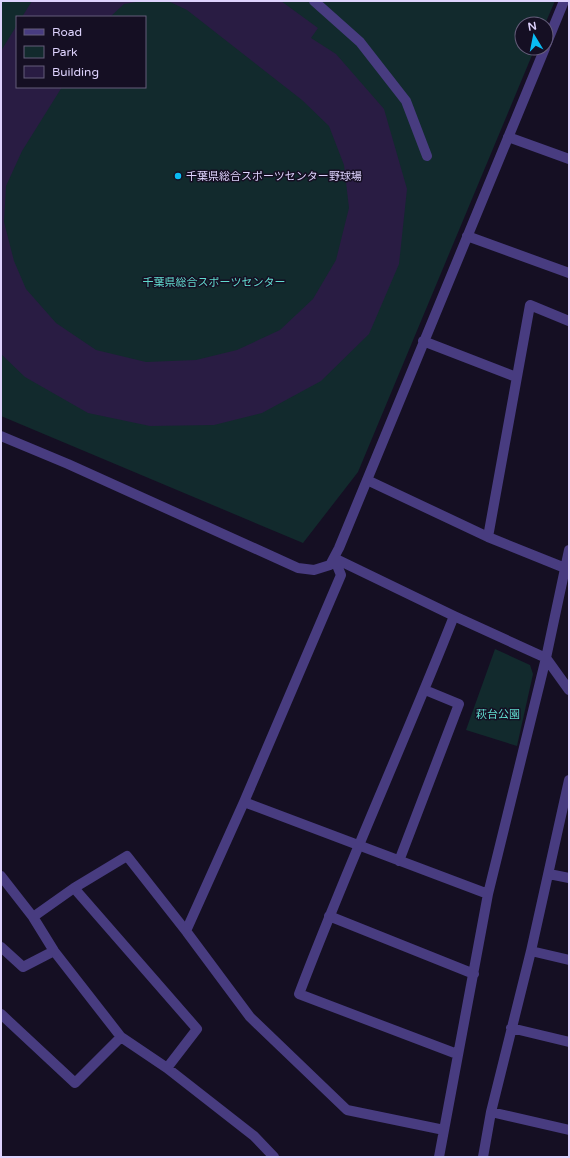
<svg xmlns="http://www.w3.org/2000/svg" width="570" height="1158" font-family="'Varela Round','Noto Sans JP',sans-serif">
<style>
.green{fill:#122a2d;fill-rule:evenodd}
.building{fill:#291c43}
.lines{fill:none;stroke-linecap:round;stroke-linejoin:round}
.minor{stroke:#483c80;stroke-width:10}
.poi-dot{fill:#09bbf3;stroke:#150f23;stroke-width:1.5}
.labels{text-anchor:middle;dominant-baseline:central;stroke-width:3;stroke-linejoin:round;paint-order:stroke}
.poi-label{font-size:11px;fill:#ded3fd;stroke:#150f23;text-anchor:start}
.park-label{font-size:11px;fill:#61dbce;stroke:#150f23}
</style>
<rect width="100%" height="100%" fill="#150f23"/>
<!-- green -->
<path class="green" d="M 1,1 L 555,1 L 545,24 L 522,24 L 522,48 L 535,48 L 358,472 L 303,543 L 1,416 ZM 17,17 L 145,17 L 145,87 L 17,87 Z
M 495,649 L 530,665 L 533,674 L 517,746 L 466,730 Z"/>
<!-- building -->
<path class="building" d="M 32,1 L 136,1 L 136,2 L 124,4 L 110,17 L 22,17 Z
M 168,1 L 281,1 L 318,28 L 311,38 L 336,54 L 384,109 L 407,189 L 399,264 L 369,334 L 321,381 L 262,413 L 214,425 L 150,426 L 88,413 L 25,377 L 1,354 L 1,51 L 17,25 L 17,87 L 62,87 L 22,151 L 6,186 L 4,222 L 14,261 L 26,289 L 56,323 L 96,350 L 146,362 L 196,360 L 237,350 L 280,330 L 313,299 L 336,260 L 349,208 L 344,165 L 329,126 L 302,100 L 187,10 Z"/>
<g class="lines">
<!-- minor -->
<path class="minor" d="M 314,1 L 360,42 L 406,101 L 427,156
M 546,45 L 564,1
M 508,137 L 569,159
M 467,236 L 569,273
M 423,341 L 516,377
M 1,436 L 68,464 L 298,568 L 314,570 L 330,565 L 339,548 L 545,48
M 367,480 L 488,537 L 565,568
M 488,537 L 530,305 L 569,321
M 454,616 C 404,743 347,867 299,994 L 457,1054
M 244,802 L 488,894
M 399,861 L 459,704 L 425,690
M 549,874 L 569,878
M 1,876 L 33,917 L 54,951 L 121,1037 L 167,1068 L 254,1136 L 274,1157
M 74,888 L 197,1029 L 167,1068
M 329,916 L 474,974
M 33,917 L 74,888 L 127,856 L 186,931 L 250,1017 L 347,1110 L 444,1130
M 186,931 L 244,802 L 341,575 L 334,558 L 454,616 L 546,658 L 569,690
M 1,947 L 23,967 L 54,951
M 531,951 L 569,960
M 1,1014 L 75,1083 L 121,1037
M 511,1028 L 569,1042
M 491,1112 L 569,1130
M 439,1157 L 488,894 L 546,658 L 569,550
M 483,1157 L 491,1112 L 531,951 L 569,780"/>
</g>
<!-- markers -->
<circle class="poi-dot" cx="178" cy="176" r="4"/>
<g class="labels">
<!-- poi labels -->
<g class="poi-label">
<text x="186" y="176">千葉県総合スポーツセンター野球場</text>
</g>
<!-- park labels -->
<g class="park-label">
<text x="214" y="282">千葉県総合スポーツセンター</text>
<text x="498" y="714">萩台公園</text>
</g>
</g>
<!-- border -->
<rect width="570" height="1158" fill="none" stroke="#ded3fd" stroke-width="4"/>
<!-- legend -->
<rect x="16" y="16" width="130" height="72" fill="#150f23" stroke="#655d7a"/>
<rect x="24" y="29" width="20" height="6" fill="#483c80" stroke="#655d7a"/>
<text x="52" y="36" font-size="12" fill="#ded3fd">Road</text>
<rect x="24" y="46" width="20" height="12" fill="#122a2d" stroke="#655d7a"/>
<text x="52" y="56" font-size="12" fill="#ded3fd">Park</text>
<rect x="24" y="66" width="20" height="12" fill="#291c43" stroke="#655d7a"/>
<text x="52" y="76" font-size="12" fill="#ded3fd">Building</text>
<!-- north arrow -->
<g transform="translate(534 36) rotate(350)"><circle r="19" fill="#150f23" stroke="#655d7a"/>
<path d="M0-3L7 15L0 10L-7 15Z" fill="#09bbf3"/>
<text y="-6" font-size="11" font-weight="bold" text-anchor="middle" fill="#ded3fd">N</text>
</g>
</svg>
